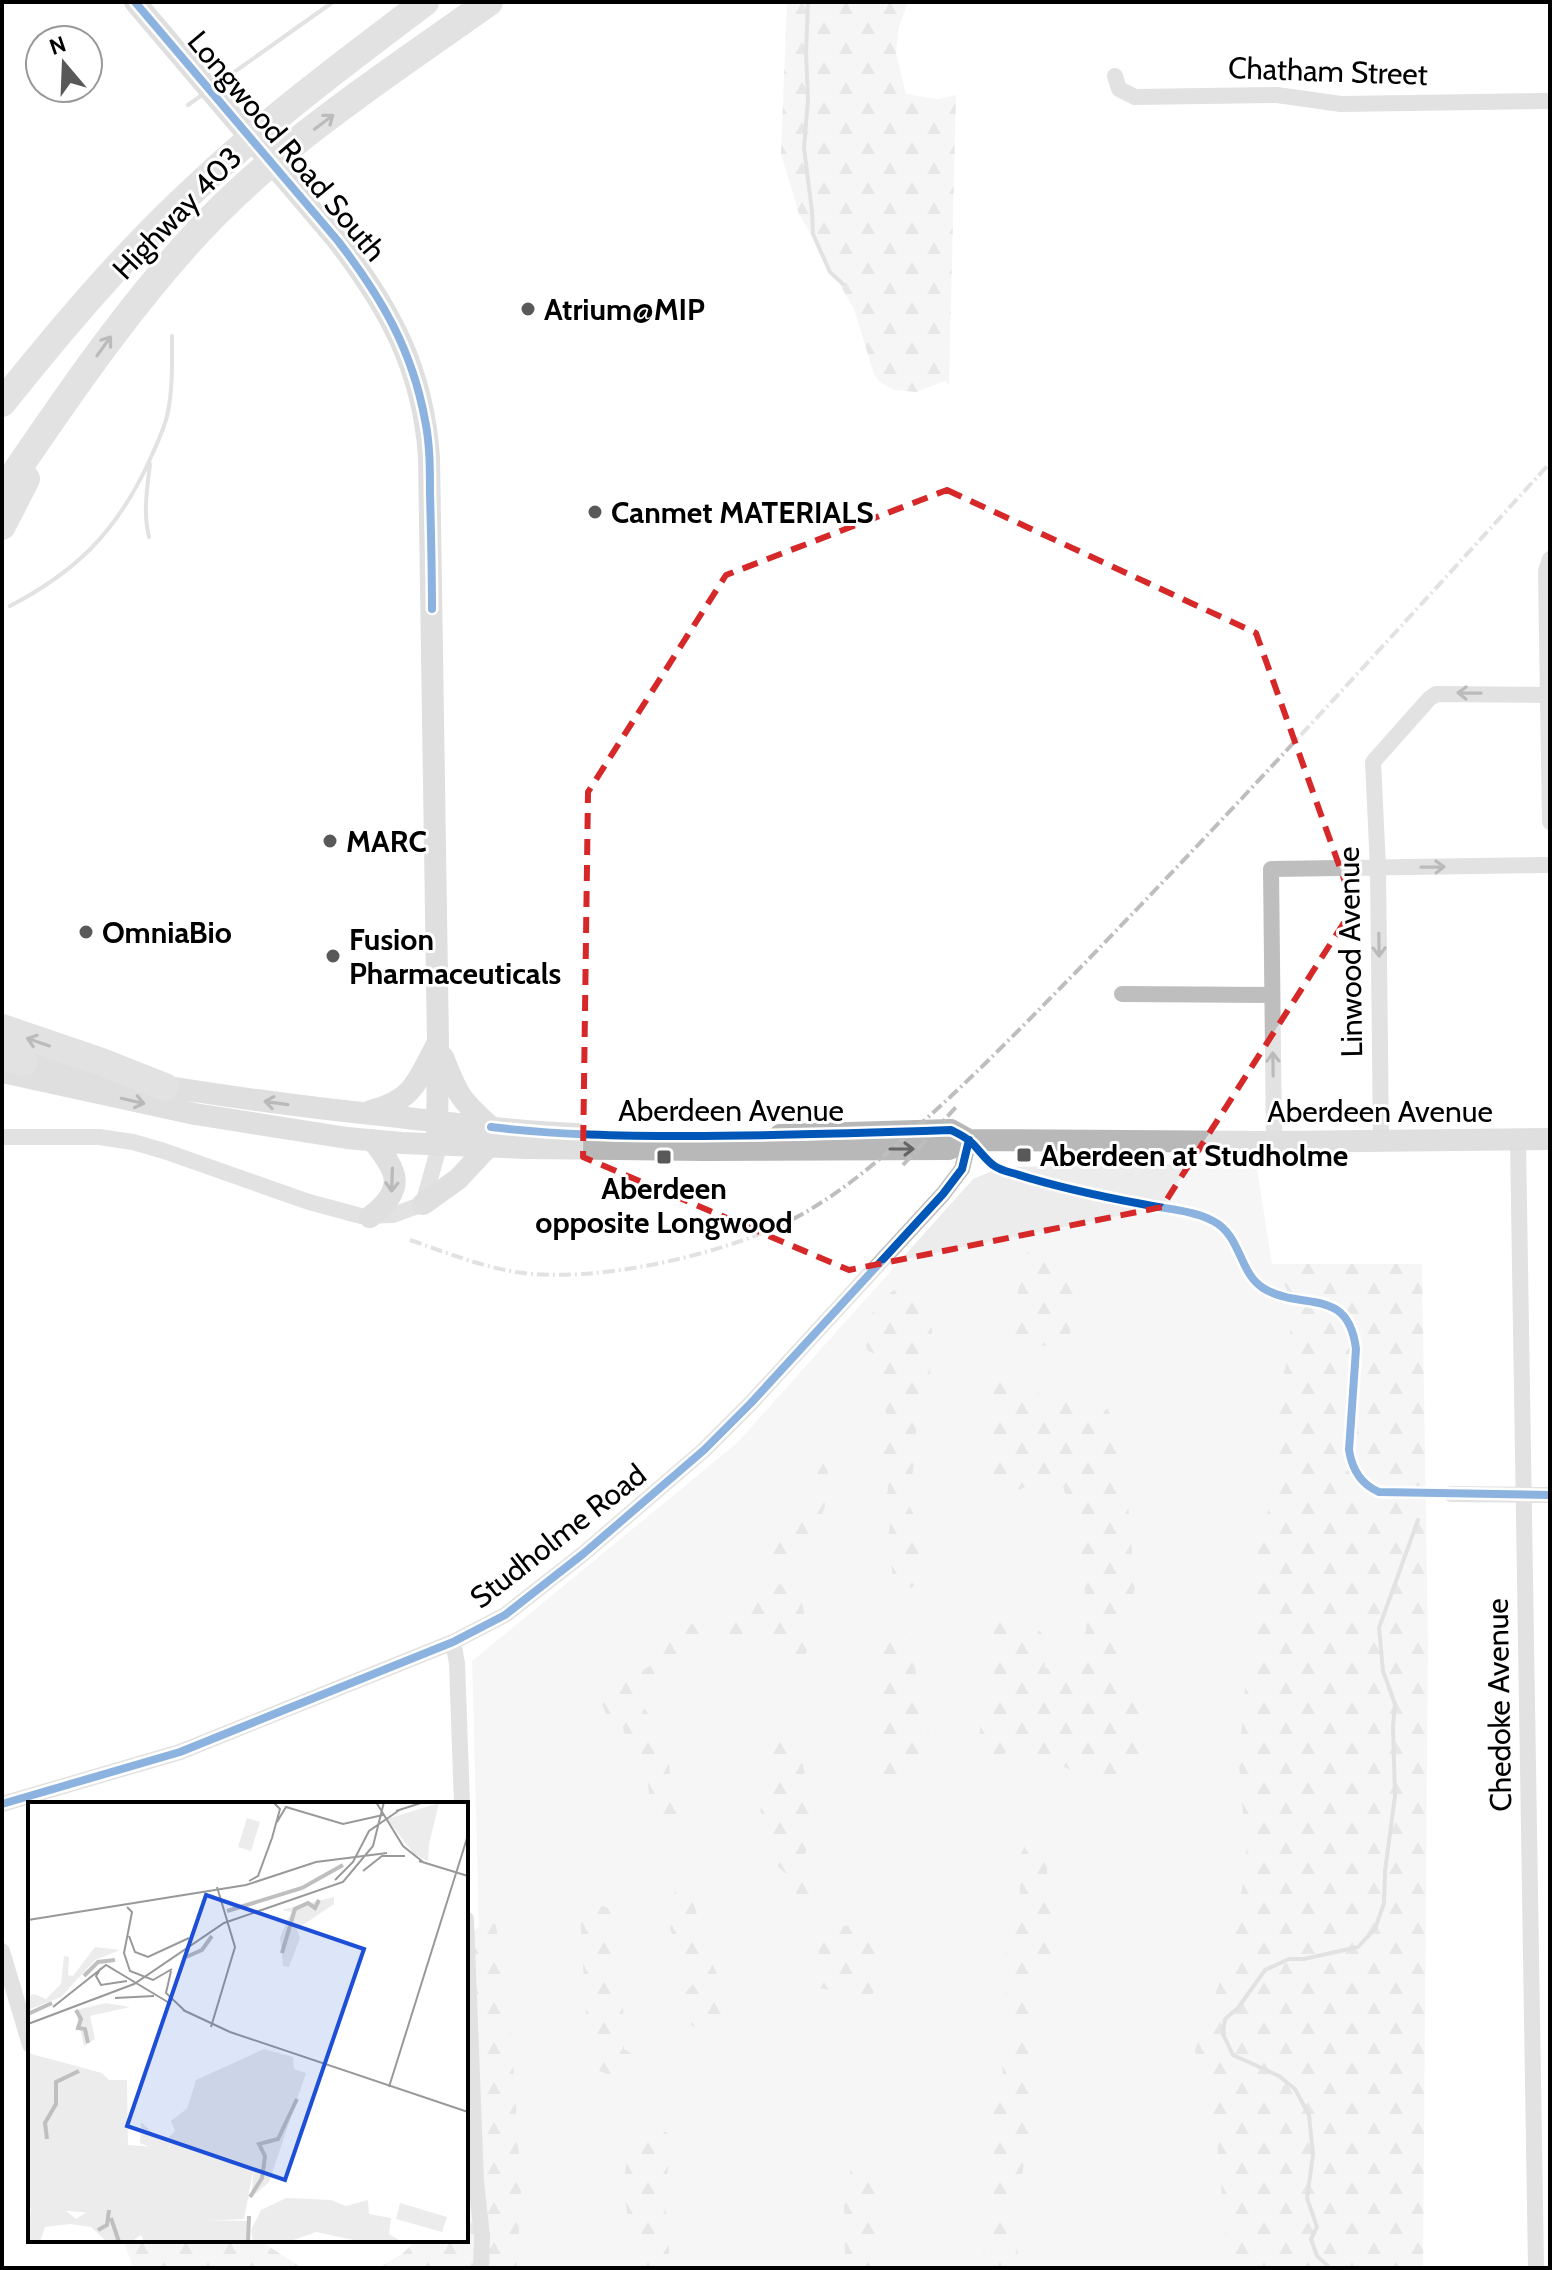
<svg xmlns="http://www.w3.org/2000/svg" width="1552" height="2270" font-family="Cabin,sans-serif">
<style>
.green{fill:#ececec}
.forest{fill:url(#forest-firs)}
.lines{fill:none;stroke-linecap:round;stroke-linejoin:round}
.stream{stroke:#bfbfbf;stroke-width:4}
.street{stroke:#bebebe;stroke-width:16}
.secondary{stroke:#b8b8b8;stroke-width:22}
.highway{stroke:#bebebe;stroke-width:28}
.rail{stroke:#bebebe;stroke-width:4;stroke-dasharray:12 4 2 4;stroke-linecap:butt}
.cycleway-casing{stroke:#fff;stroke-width:13}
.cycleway{stroke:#0057b8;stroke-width:8}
.oneway{stroke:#686868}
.oneway2{stroke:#656565}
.marked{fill:none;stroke:#d62828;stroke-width:6;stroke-dasharray:16 10;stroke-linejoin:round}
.poi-dot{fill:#595959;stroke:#fff;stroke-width:3}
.labels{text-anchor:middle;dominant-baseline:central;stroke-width:6;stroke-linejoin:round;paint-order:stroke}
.street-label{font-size:30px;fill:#000;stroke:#fff}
.poi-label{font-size:30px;font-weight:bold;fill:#000;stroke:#fff;text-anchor:start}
.inset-river{fill:none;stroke:#bfbfbf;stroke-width:4}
.inset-road{fill:none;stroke:#999;stroke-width:2}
.view{fill:#1d4ed8;fill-opacity:0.15;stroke:#1d4ed8;stroke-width:4}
.inset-edge{fill:none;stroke:#000;stroke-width:4}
</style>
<defs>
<pattern id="forest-firs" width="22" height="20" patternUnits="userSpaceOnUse" patternTransform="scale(2)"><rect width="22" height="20" fill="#ececec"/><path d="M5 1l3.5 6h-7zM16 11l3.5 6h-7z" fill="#c9c9c9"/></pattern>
</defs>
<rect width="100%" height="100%" fill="#fff"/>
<!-- green -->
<path class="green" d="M 1256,1162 L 1272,1264 L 1307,1291 L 1246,2268 L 488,2268 L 472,1661 L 737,1443 L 973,1179 L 1002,1167 Z"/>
<!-- forest -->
<path class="forest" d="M 787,2 L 908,2 L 899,27 L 896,53 L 906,94 L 938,99 L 956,95 L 949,385 L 945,381 L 916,392 L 894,390 L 881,383 L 874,374 L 854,309 L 799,214 L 781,154 Z
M 1033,1242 L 1050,1247 L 1063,1262 L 1079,1266 L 1090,1295 L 1070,1310 L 1070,1348 L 1005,1342 L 1000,1341 L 998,1334 L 1005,1318 L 1016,1308 L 1022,1263 Z
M 1272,1264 L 1422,1264 L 1428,1644 L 1423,2268 L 1229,2268 L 1215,2122 L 1195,2050 L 1228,1959 L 1247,1863 L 1239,1764 L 1243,1707 L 1259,1543 L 1274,1489 L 1274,1407 L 1289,1354 L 1292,1298 Z
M 907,1281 L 922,1304 L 932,1329 L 929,1399 L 916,1430 L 915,1458 L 908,1503 L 919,1525 L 921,1564 L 919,1581 L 911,1588 L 893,1577 L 888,1538 L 892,1511 L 884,1502 L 888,1490 L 887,1472 L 879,1458 L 880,1445 L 888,1426 L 884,1402 L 873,1381 L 877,1355 L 867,1350 C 861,1317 881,1298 907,1281 Z
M 1003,1367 L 1018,1383 L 1044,1396 L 1108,1409 L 1124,1454 L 1135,1588 L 1116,1664 L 1142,1711 L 1144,1746 L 1126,1778 L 1110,1784 L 1031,1755 L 1011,1752 L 991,1757 L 979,1739 L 982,1712 L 998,1660 L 992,1625 C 1026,1613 1028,1617 1051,1644 L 1044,1667 L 1061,1672 L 1086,1631 L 1087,1601 L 1078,1559 L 1072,1518 L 1062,1483 L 1042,1475 L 1026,1487 L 1006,1494 L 993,1484 L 989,1455 L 994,1417 L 990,1378 Z
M 821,1459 L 828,1472 L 831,1488 L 821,1518 L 808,1535 L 797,1559 L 781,1575 L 766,1573 L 759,1558 C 783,1530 821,1512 806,1471 L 813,1461 Z
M 778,1583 L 801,1598 L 809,1635 L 805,1663 L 792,1665 L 784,1648 L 753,1633 L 709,1638 L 670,1669 L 642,1705 L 658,1727 L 668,1751 L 670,1774 L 680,1794 L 682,1817 L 670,1829 L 650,1805 L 648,1782 L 633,1772 L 623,1728 L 606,1714 L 602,1704 L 607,1690 L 655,1663 L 681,1622 L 689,1625 L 717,1617 L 748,1589 Z
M 895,1617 L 910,1639 L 926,1727 L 935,1749 L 905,1792 L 886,1794 L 874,1777 C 876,1764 880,1752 880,1739 C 882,1705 868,1644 895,1617 Z
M 779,1734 L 790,1744 L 803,1765 L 815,1830 L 804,1856 L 801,1874 L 816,1886 L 819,1892 L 817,1898 L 802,1902 L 795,1892 L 794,1881 L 766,1856 L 762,1843 L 770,1831 L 760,1810 L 776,1768 L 768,1756 L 767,1738 Z
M 1031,1835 L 1049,1847 L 1045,1895 L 1057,1924 L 1059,1952 L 1036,1989 L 1028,2047 L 1034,2112 L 1014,2217 L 1018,2250 L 1017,2268 L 981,2268 L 996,2180 L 990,2100 L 1003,2083 L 1002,2058 L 1011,2036 L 1004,2023 L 1005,1996 L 1010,1968 L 1003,1944 L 1003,1923 L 1020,1900 L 1019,1857 Z
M 669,1871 L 685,1873 L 709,1957 L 723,1987 L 726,2026 L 718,2040 L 689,2024 L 684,1994 L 694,1983 L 688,1966 L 679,1954 L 670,1928 L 680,1911 Z
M 591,1902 L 611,1909 L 623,2000 L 624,2049 L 637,2057 L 634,2072 L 612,2076 L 597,2070 L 588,2046 L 580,1914 Z
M 488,1919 L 496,1925 L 512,2044 L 521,2191 L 517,2268 L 379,2268 L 403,2253 L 417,2240 L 466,2240 L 466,2004 L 474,1931 Z
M 836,1925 L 864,1927 L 881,1951 L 878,1975 L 872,1999 L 855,2001 L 849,1985 L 839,1979 L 831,1990 L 817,1988 L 813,1978 C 821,1966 816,1951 822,1939 C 824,1933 832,1929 836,1925 Z
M 648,2126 L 668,2133 C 671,2153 667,2171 666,2191 C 665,2216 668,2243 671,2268 L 640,2268 C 629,2226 608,2158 648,2126 Z
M 866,2163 L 876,2195 L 879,2268 L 845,2268 L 844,2204 L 851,2168 Z
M 123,2240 L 259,2240 L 302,2268 L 133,2268 Z"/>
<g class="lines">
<!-- stream -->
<path class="stream" d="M 808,2 L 806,52 L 808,99 L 804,148 L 812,211 L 813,234 L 830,272 L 843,284
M 216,85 L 333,2
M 188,105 L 202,95
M 149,537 C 143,512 147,489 150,464
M 10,606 C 75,572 114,534 146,468 C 153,452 163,433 167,416 C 173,390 172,362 172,336
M 1330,2268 L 1317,2256 L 1311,2239 L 1317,2227 L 1307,2198 L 1313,2155 L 1309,2115 L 1295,2089 L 1279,2076 L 1233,2055 L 1223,2034 L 1225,2019 L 1238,2008 L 1265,1970 L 1289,1959 L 1304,1959 L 1358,1947 L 1375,1929 L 1384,1903 L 1385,1871 L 1395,1796 L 1393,1726 L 1395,1704 L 1383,1671 L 1379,1628 L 1418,1520"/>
<!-- street -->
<path class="street" d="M 1115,76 L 1119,89 L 1135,97 L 1277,95 L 1341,104 L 1550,101
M 1550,559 L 1546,571 L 1550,822
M 1122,994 L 1271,995
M 2,1137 L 99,1137 L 133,1142 L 164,1151 L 309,1202 L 361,1216 L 393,1215 L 423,1204 L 437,1154 L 437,1145
M 1518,1140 L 1536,2268
M 1381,1141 L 1378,867 L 1373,762 L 1429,699 L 1436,694 L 1550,695
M 1274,1142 L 1271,869 L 1550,865
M 1451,1494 L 1550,1495
M 453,1642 L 457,1663 L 462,1804
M 2,1804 L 180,1752 L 453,1642 L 505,1615 L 583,1554 L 704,1450 L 751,1403 L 943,1194 L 962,1169 L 969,1140
M 466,1919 L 476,2181 L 482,2236 L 481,2268
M 2,1951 L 30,2045"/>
<!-- secondary -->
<path class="secondary" d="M 135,2 L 338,241 C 390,309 423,369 429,457 L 438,1043 L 437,1145
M 443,1057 C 457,1094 461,1101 491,1127
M 29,1063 C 148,1085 269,1104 390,1116 C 452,1123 515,1132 577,1134
M 2,1072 L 195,1114 L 347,1138 L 402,1143 L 526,1148 L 705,1150 L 949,1149 L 969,1140 L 1274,1142 L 1550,1139
M 371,1111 C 413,1100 417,1082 436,1046
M 780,1135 L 951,1130 L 969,1140
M 423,1204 L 458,1179 L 488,1147
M 370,1217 C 407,1189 398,1171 372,1140"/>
<!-- highway -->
<path class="highway" d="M 2,403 C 63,327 126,252 198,186 C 269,119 347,61 425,2
M 2,492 C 60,407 118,321 187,244 C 272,148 385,76 489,2
M 2,526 L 26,479
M 2,1028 L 99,1061 L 165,1087
M 2,1057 L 24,1062"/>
<!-- rail -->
<path class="rail" d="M 903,1165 L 957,1106
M 410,1240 C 445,1252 479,1266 516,1272 C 594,1284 718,1256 789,1221 C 831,1200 866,1171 902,1140 C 964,1087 1020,1029 1077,971 C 1239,805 1394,634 1550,463"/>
<defs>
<path id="cycleway" d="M 135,2 L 338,241 C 381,297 412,349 425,420 C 430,444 430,469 430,493 C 431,532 432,570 432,609
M 491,1127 C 557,1135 622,1136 687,1136 C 775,1136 863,1133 951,1130 C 959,1134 966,1137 972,1143 C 979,1150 985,1159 993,1165 C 999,1170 1009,1172 1016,1174 C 1057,1187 1099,1196 1142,1204 C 1164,1209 1193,1210 1213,1221 C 1241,1235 1239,1273 1263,1288 C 1302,1312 1348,1285 1356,1349 L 1349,1450 C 1352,1469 1360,1484 1379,1492 L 1550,1495
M 2,1804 L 180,1752 L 453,1642 L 505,1615 L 583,1554 L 704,1450 L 751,1403 L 943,1194 L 962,1169 L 969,1140"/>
</defs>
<!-- cycleway casing -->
<use href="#cycleway" class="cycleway-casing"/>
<!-- cycleway -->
<use href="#cycleway" class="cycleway"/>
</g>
<!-- one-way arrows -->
<defs><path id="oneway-shaft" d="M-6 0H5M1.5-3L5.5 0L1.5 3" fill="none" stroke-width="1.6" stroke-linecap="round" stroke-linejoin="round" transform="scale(2)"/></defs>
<g class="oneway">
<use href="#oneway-shaft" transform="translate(324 122) rotate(-37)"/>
<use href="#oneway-shaft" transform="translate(104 346) rotate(-54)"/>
<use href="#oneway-shaft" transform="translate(1469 693) rotate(-179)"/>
<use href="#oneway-shaft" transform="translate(1433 867) rotate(-1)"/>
<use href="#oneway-shaft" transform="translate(1379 945) rotate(89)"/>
<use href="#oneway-shaft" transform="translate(38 1042) rotate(-161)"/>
<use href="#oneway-shaft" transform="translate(1273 1064) rotate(-91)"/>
</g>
<g class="oneway2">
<use href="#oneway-shaft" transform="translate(133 1101) rotate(13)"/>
<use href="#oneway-shaft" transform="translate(276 1103) rotate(-172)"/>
<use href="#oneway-shaft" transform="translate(902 1149)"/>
<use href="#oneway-shaft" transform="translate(392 1180) rotate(92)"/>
</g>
<!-- marked area -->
<path d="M0 0H1552V2270H0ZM 947,490 L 1256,633 L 1354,907 L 1162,1207 L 849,1270 L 583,1157 L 588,792 L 726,575 Z" fill="#fff" fill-opacity=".55" fill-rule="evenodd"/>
<path class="marked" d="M 947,490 L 1256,633 L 1354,907 L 1162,1207 L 849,1270 L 583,1157 L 588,792 L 726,575 Z"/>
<!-- markers -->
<g class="poi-dot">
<circle cx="528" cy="309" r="8"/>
<circle cx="595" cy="512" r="8"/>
<circle cx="330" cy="841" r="8"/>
<circle cx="86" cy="932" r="8"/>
<circle cx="333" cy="956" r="8"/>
<rect x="1016" y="1147" width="16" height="16" rx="4"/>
<rect x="656" y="1149" width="16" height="16" rx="4"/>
</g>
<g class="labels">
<!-- street labels -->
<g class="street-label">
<text transform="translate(1328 71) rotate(2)">Chatham Street</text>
<text transform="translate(287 146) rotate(50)">Longwood Road South</text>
<text transform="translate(177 213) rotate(-46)">Highway 403</text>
<text transform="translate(1350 952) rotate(-91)">Linwood Avenue</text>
<text x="731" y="1110">Aberdeen Avenue</text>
<text x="1380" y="1111">Aberdeen Avenue</text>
<text transform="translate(558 1536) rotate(-38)">Studholme Road</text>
<text transform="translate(1499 1705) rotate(-91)">Chedoke Avenue</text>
</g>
<!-- poi labels -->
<g class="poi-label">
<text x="544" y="309">Atrium@MIP</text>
<text x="611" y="512">Canmet MATERIALS</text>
<text x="346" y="841">MARC</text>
<text x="102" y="932">OmniaBio</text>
<text x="349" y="939">Fusion<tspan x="349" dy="34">Pharmaceuticals</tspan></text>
<text x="1040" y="1155">Aberdeen at Studholme</text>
<text x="664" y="1188" text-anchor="middle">Aberdeen<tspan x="664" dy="34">opposite Longwood</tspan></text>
</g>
</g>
<!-- overview -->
<g transform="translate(28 1802)">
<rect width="440" height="440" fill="#fff"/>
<path d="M 411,1 L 401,42 L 400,59 L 386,52 L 359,17 ZM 219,16 L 232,20 L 223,49 L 210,45 ZM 236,247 L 265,255 L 266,270 L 229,349 L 216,417 L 175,419 L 0,406 L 0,251 L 74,271 L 81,278 L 99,278 L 100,343 L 139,346 L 148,343 L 168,278 ZM 372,401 L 419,415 L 414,430 L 368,417 Z" fill="#ececec"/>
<path d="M 306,95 L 306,102 L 269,127 L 272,136 L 261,165 L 255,164 L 252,136 L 263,110 L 254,108 ZM 67,145 L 92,148 L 67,158 L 33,195 L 0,208 L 0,195 L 6,192 L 18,197 L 33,182 L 36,154 L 41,155 L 40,173 L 45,174 ZM 78,201 L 102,205 L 62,214 L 67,237 L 56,244 L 48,208 ZM 263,266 L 278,271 L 241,380 L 223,396 L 228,343 ZM 232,267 L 242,280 L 229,313 L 217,304 L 222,293 L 227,300 L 232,297 L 234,281 L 227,279 ZM 161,305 L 150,347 L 154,357 L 142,349 L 142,343 L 137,351 L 112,341 L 113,320 L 132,338 L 140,336 L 147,329 L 143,319 ZM 51,322 L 56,333 L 52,358 L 31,345 L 13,344 L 0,352 L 0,344 L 7,341 L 43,336 ZM 91,351 L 131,359 L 142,367 L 106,362 L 83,369 L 84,356 ZM 204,393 L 206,411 L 173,407 L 170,418 L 219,419 L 220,440 L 116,440 L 113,433 L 103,440 L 79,440 L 63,425 L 43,422 L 17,425 L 12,440 L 0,440 L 4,395 L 13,400 L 40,394 L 38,409 L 48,417 L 60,409 L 60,399 L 79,409 L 169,418 L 159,415 L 165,404 L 187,403 L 188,397 ZM 258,396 L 303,398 L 318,404 L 340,398 L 341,412 L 363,416 L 361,432 L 374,440 L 335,440 L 288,430 L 260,440 L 225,440 L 223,428 L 233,408 Z" fill="#ececec"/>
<path class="inset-river" d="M 199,109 L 274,86 L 315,63M 254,151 L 267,107 L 280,101 L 287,106 L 291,98M 158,155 L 174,148 L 184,134M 56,174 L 70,160 L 87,158M 48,208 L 53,217 L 50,226 L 57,227 L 60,241M 0,212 L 24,201M 19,337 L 17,321 L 28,302 L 28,280 L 51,269M 222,395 L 234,376 L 237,354 L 231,342 L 250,337 L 269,297M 83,416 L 91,440M 70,428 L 79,423 L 81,408M 220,440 L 221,414"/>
<path class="inset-road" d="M 348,0 L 375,44 L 395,60M 368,9 L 396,0M 249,20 L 258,5 L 315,22 L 355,13M 391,59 L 440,74M 335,69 L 354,54 L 377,54M 307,78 L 325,60 L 341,29 L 373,7M 221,79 L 230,74 L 244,36 L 252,7 L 245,0M 99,105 L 104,110 L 96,151 L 102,169 L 125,178 L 144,167M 0,118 L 218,83 L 288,60 L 359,51M 101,134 L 107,150 L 120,155 L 161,136M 73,166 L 68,174 L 73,183 L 99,179M 143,169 L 138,191 L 157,209M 87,196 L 126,194M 25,205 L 78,163 L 143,202M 155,208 L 202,230 L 440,310M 0,222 L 106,182 L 196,121 L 315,80 L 345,44 L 356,0M 183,225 L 207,145 L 189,85M 361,285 L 440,33"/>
<path class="view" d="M 178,93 L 336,147 L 257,378 L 99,324 Z"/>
<rect width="440" height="440" class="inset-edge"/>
</g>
<!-- border -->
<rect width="1552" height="2270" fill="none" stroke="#000000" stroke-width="8"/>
<!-- north arrow -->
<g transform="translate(64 64) rotate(341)"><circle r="38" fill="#ffffff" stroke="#999999" stroke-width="2"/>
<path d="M0-6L14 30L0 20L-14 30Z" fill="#595959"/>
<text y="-12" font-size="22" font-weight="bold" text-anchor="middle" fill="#000000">N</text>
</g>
</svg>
